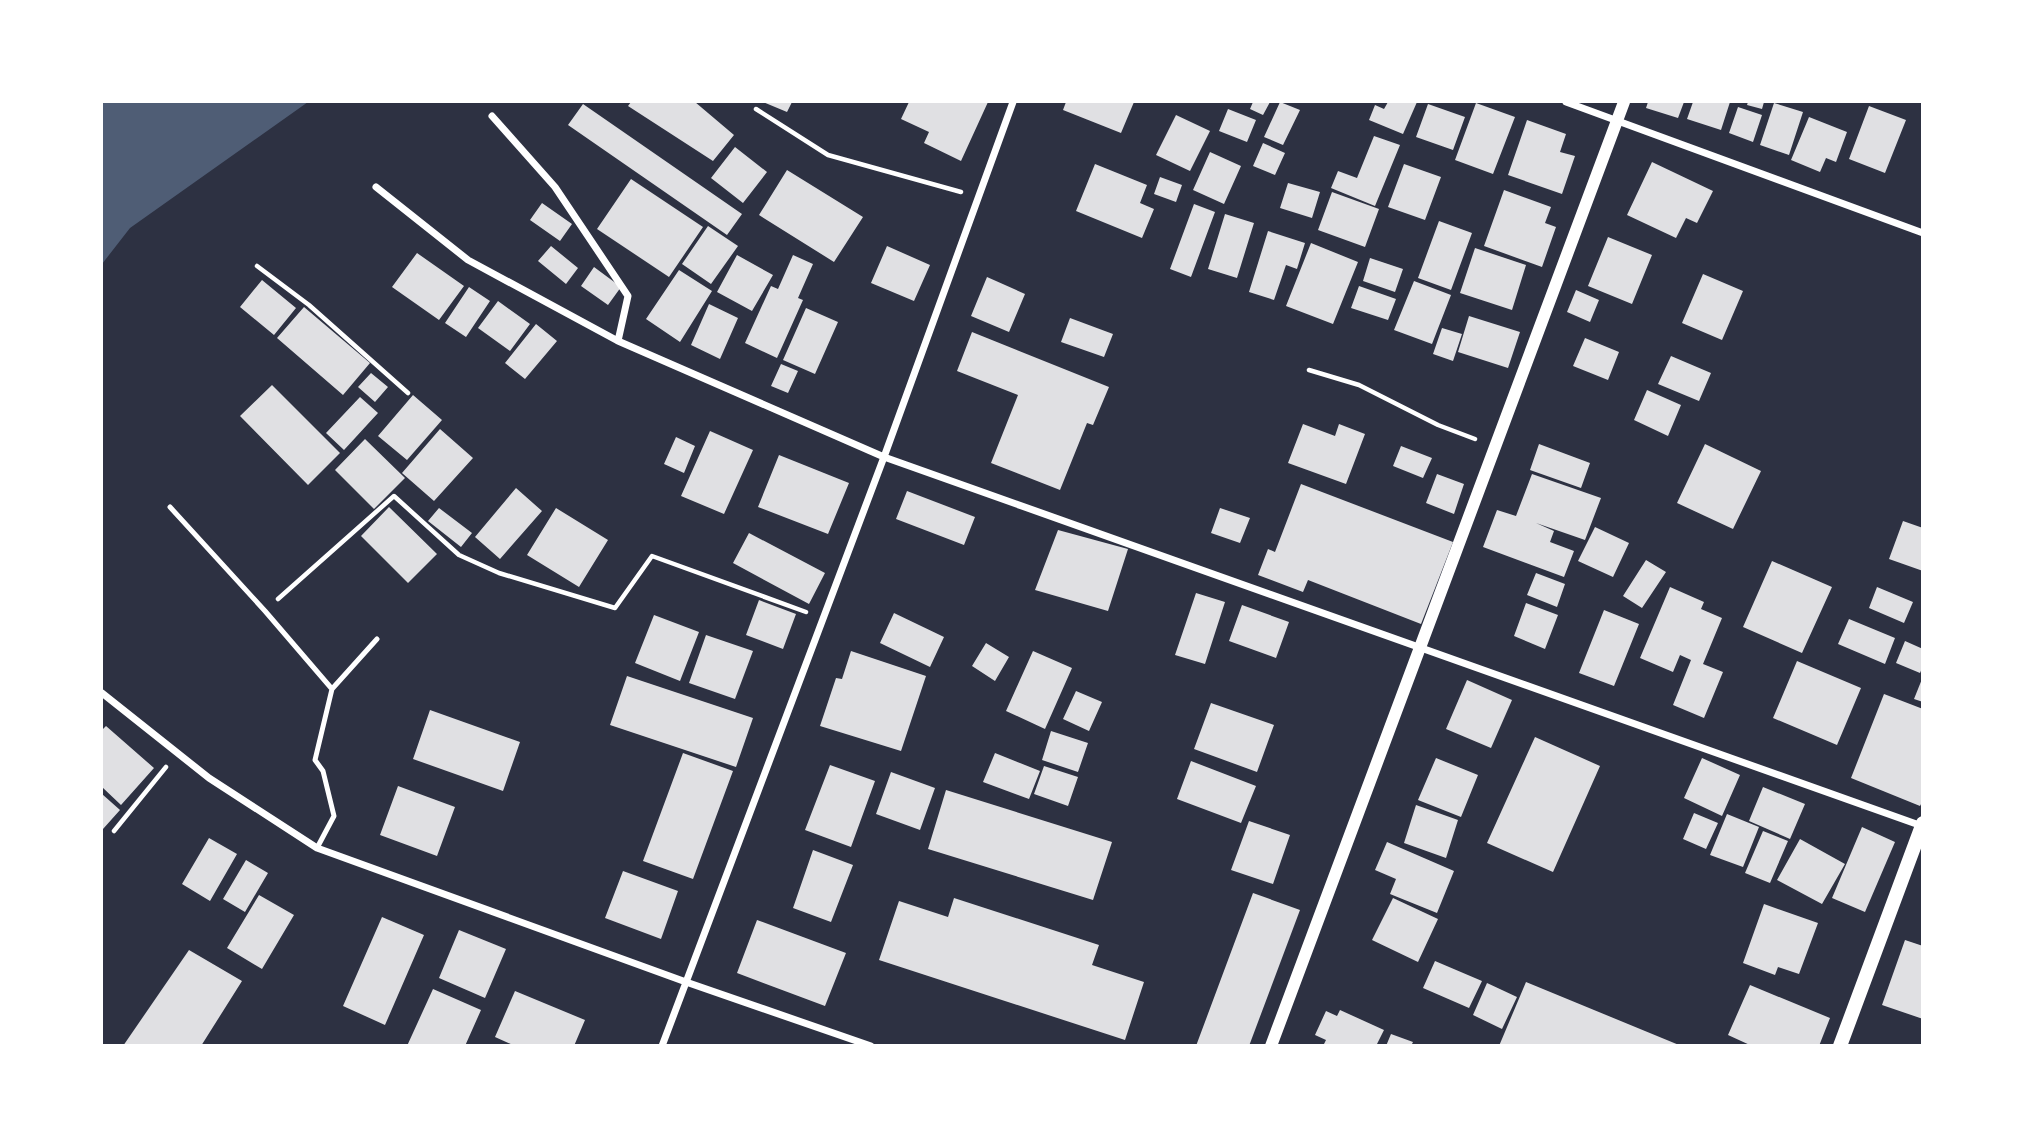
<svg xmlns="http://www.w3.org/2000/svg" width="2024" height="1147" font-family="'Space Grotesk',sans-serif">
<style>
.water{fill:#4f5d75}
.building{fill:#e0e0e3}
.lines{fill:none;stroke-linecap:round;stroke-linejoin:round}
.path{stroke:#fff;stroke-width:4.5}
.service{stroke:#fff;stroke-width:5}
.minor{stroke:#fff;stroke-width:7}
.tertiary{stroke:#fff;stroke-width:12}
.secondary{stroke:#fff;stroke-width:14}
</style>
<rect width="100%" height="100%" fill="#2d3142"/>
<!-- water -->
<path class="water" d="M 102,102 L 308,102 L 130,228 L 102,264 Z"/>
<!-- building -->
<path class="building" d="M 631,102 L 695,102 L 734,135 L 713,161 L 628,106 Z
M 763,102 L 792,102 L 787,112 Z
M 909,102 L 988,102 L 961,161 L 924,143 L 929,132 L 901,119 Z
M 1066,102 L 1134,102 L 1121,133 L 1063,110 Z
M 1253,102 L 1270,102 L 1263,115 L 1250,109 Z
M 1280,102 L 1300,110 L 1283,145 L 1264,137 Z
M 1388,102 L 1417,102 L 1403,134 L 1369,120 L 1375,105 L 1384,109 Z
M 1648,102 L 1684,102 L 1678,118 L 1646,108 Z
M 1693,102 L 1730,102 L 1721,130 L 1687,119 Z
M 1748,102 L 1764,102 L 1762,109 L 1747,105 Z
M 1476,103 L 1515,117 L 1493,174 L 1455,160 Z
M 1774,103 L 1803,112 L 1789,155 L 1760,145 Z
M 583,104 L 742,214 L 727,235 L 568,125 Z
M 1428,104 L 1465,117 L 1453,150 L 1416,137 Z
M 1869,106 L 1906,120 L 1885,173 L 1849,159 Z
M 1738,107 L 1762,115 L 1753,142 L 1729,133 Z
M 1228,109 L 1256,120 L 1247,142 L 1219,131 Z
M 1176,115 L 1210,131 L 1190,171 L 1156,155 Z
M 1809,117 L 1847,132 L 1836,162 L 1826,158 L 1820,172 L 1791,160 Z
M 1527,120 L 1566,134 L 1560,152 L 1575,156 L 1562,194 L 1508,175 Z
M 1374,136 L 1400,145 L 1375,206 L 1331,188 L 1338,171 L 1357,178 Z
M 1263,143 L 1285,153 L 1275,175 L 1253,166 Z
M 735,147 L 767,172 L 743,203 L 711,178 Z
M 1210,152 L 1241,166 L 1224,204 L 1193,190 Z
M 1652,162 L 1713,191 L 1697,223 L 1686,218 L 1676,238 L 1627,215 Z
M 1095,164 L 1147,185 L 1140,203 L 1154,209 L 1142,238 L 1076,211 Z
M 1404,164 L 1441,177 L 1425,220 L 1388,207 Z
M 787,170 L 863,217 L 834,262 L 759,215 Z
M 1160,177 L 1182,185 L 1176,202 L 1154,194 Z
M 631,179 L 703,227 L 669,277 L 597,229 Z
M 1288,183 L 1320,192 L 1312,218 L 1280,208 Z
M 1504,190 L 1551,207 L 1545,223 L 1556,227 L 1542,267 L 1484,246 Z
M 1332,192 L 1379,209 L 1365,247 L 1318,230 Z
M 542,203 L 572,224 L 560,241 L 530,220 Z
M 1194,204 L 1215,212 L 1191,277 L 1170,269 Z
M 1225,214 L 1254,223 L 1237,278 L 1208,269 Z
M 1439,221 L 1472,233 L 1451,290 L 1418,278 Z
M 708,226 L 738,246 L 711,284 L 682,264 Z
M 1268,231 L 1305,243 L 1297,269 L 1286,265 L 1274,300 L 1249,292 Z
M 1608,237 L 1652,255 L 1632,304 L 1588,286 Z
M 1311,243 L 1358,262 L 1333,324 L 1286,306 Z
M 551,246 L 578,268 L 566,284 L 538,261 Z
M 887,246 L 930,265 L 914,301 L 871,283 Z
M 1475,248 L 1526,265 L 1512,310 L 1460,293 Z
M 417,253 L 464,286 L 439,320 L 392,287 Z
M 737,255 L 773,275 L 752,311 L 717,292 Z
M 793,255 L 813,264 L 798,298 L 803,300 L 777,358 L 745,343 L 771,286 L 778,289 Z
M 1370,258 L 1403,269 L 1395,292 L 1363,281 Z
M 594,267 L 621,287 L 608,305 L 581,286 Z
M 679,270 L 712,291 L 680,342 L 646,319 Z
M 1703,274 L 1743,291 L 1722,340 L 1682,323 Z
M 987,277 L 1025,294 L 1009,332 L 971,316 Z
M 262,280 L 296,308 L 274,335 L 240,307 Z
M 1414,281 L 1451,295 L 1432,344 L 1394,330 Z
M 1359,286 L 1396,299 L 1388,320 L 1351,308 Z
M 469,287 L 490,301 L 466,337 L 445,323 Z
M 1576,290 L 1599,300 L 1590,322 L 1567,312 Z
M 498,301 L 530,324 L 510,351 L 478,328 Z
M 709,304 L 738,318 L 720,359 L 691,345 Z
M 304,307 L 370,363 L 343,395 L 277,338 Z
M 806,308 L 838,322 L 815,374 L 783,360 Z
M 1469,316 L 1520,332 L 1508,368 L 1458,352 Z
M 1070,318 L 1113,334 L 1104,357 L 1061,342 Z
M 536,324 L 557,341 L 525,379 L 505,363 Z
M 1442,328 L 1462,334 L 1453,361 L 1433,354 Z
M 972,332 L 1109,387 L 1093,425 L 1087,423 L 1060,490 L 991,463 L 1018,395 L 957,371 Z
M 1585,338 L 1619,352 L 1608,380 L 1573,366 Z
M 1671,356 L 1711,373 L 1699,401 L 1658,384 Z
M 781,364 L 798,371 L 788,393 L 771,386 Z
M 371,373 L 388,387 L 375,402 L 358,387 Z
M 272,385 L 340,453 L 308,485 L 240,416 Z
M 1647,390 L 1681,405 L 1668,436 L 1634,420 Z
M 413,395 L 442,420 L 407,460 L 378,436 Z
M 360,397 L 378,413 L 344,450 L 326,433 Z
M 1303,424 L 1335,436 L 1339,424 L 1365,434 L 1346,484 L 1288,463 Z
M 440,429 L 473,458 L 434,501 L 402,473 Z
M 710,431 L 753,450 L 724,514 L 681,496 Z
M 676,437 L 695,446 L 684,473 L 664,464 Z
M 365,439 L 405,478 L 374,509 L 335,470 Z
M 1539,444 L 1590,463 L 1581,488 L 1530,470 Z
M 1705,444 L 1761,471 L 1733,529 L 1677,503 Z
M 1401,446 L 1432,458 L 1423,478 L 1393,466 Z
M 779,455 L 849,483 L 828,534 L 758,507 Z
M 1437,474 L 1464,484 L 1454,514 L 1426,503 Z
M 1532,474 L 1601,498 L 1585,540 L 1536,523 L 1554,531 L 1550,542 L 1574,551 L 1564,577 L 1483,547 L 1497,510 L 1516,516 Z
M 1301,484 L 1453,542 L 1421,624 L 1308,580 L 1303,592 L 1258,575 L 1268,549 L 1275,552 Z
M 516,488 L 542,511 L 500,559 L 475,537 Z
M 907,491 L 975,517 L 964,545 L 896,519 Z
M 389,507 L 437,554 L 408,583 L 361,536 Z
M 439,508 L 472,533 L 461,547 L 428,521 Z
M 556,508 L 608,540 L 579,587 L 527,555 Z
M 1220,508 L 1250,518 L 1240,543 L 1211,533 Z
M 1903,521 L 1923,528 L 1923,571 L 1889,559 Z
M 1595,527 L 1629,543 L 1613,577 L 1578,561 Z
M 1058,530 L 1128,549 L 1108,611 L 1035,590 Z
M 749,533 L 825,573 L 809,604 L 733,563 Z
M 1646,560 L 1666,572 L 1642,608 L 1623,596 Z
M 1772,561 L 1832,587 L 1802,653 L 1743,627 Z
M 1536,573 L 1565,584 L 1557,607 L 1527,595 Z
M 1670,587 L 1704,602 L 1701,609 L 1722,618 L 1703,664 L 1723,672 L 1704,718 L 1673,705 L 1691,660 L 1680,655 L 1673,672 L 1640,658 Z
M 1877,587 L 1913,602 L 1904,623 L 1869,608 Z
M 1196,593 L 1225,602 L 1205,664 L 1175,655 Z
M 759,600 L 796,614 L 783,649 L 746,635 Z
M 1526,603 L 1558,615 L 1545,649 L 1514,636 Z
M 1242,605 L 1289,622 L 1276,658 L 1229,641 Z
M 1604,610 L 1639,624 L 1614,686 L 1579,673 Z
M 894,613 L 944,637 L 930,667 L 880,643 Z
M 654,615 L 699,632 L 680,681 L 635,663 Z
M 1849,619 L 1895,638 L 1885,664 L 1838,644 Z
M 706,635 L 753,651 L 735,699 L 689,683 Z
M 1905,641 L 1923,649 L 1923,666 L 1920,673 L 1896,663 Z
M 986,643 L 1009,657 L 995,681 L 972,666 Z
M 851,651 L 926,676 L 901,751 L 820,726 L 836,678 L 842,679 Z
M 1033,651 L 1072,668 L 1045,729 L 1006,711 Z
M 1797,661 L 1861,688 L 1837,745 L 1773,718 Z
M 627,676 L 753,718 L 736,767 L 610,725 Z
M 1922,679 L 1923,679 L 1923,702 L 1914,699 Z
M 1467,680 L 1512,700 L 1491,748 L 1446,729 Z
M 1076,691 L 1102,702 L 1089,731 L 1063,719 Z
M 1884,694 L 1923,709 L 1923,800 L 1920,806 L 1851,778 Z
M 1211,703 L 1274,725 L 1257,772 L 1194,749 Z
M 430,710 L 520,742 L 503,791 L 413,759 Z
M 106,726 L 154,768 L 121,805 L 102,787 L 102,730 Z
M 1051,731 L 1088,743 L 1078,772 L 1042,760 Z
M 1535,737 L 1600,766 L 1553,872 L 1487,843 Z
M 683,753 L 733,771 L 693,879 L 643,861 Z
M 995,753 L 1040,771 L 1029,799 L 983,782 Z
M 1436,758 L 1478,775 L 1461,817 L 1418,800 Z
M 1702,758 L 1740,775 L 1722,816 L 1684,798 Z
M 1191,761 L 1256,786 L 1241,823 L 1177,799 Z
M 830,765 L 875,781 L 851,847 L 805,830 Z
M 1044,766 L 1078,777 L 1068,806 L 1034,794 Z
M 891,772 L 935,788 L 920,830 L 876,814 Z
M 398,786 L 455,807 L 437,856 L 380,835 Z
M 1763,787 L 1805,804 L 1790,839 L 1749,821 Z
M 946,790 L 1112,842 L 1093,900 L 928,849 Z
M 102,794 L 120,810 L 103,829 L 102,827 Z
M 1416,805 L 1458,820 L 1446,858 L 1404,843 Z
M 1694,813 L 1718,823 L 1706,849 L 1683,839 Z
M 1727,814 L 1759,827 L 1743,867 L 1710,855 Z
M 1249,821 L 1290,835 L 1273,884 L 1231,870 Z
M 1862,827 L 1895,842 L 1865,912 L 1832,898 Z
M 1763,831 L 1788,841 L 1770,883 L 1745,873 Z
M 209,838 L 237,854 L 210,901 L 182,884 Z
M 1800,839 L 1845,864 L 1822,904 L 1777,880 Z
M 1387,842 L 1454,871 L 1437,913 L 1390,894 L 1396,879 L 1375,870 Z
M 813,850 L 853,865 L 831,922 L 793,908 Z
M 246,860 L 268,873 L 245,912 L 223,899 Z
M 623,871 L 678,891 L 661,939 L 605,918 Z
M 1253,893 L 1300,910 L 1249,1046 L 1196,1046 Z
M 259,895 L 294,915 L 262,969 L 227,948 Z
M 954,898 L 1099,945 L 1092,965 L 1144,982 L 1125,1040 L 879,960 L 899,901 L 948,917 Z
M 1393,898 L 1438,919 L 1418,962 L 1372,940 Z
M 1764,904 L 1818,923 L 1799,974 L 1778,967 L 1775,975 L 1743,963 Z
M 382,917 L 424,935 L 385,1025 L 343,1006 Z
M 757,920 L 846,953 L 825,1006 L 737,973 Z
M 459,930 L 506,949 L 485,998 L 439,978 Z
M 1905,940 L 1923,946 L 1923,1019 L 1882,1005 Z
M 189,950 L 242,981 L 201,1046 L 123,1046 Z
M 1435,961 L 1482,981 L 1469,1008 L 1423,988 Z
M 1526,982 L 1679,1045 L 1679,1046 L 1499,1046 Z
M 1487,983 L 1517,997 L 1502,1029 L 1473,1015 Z
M 1750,985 L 1830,1018 L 1819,1046 L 1752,1046 L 1728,1035 Z
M 433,989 L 481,1010 L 465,1046 L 407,1046 Z
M 515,991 L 585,1020 L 574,1046 L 515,1046 L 495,1037 Z
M 1340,1010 L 1384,1030 L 1376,1046 L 1323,1046 L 1326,1040 L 1315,1035 L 1326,1011 L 1337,1016 Z
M 1391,1034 L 1413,1042 L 1411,1046 L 1386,1046 Z"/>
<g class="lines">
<!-- path -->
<path class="path" d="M 756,109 L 828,155 L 961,192
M 257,266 L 309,305 L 408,393
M 1309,370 L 1359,385 L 1438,425 L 1475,439
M 278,599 L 394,496 L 459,555 L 499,573 L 615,608 L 652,556 L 806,612
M 114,831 L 166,767"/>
<!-- service -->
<path class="service" d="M 170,507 L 265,611 L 332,689
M 317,848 L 334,816 L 323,771 L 315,760 L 332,689 L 377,639"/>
<!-- minor -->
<path class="minor" d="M 1566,102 L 1923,233
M 492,116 L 555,187 L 628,296 L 618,341
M 376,187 L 468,260 L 618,341 L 884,457 L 1922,826
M 102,693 L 209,778 L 317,848 L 686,982 L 871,1046
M 662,1046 L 884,457 L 1013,102"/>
<!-- tertiary -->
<path class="tertiary" d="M 1271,1046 L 1624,102"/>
<!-- secondary -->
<path class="secondary" d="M 1840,1046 L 1923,823"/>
</g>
<!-- border -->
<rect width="2024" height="1147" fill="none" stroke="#ffffff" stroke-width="206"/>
</svg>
